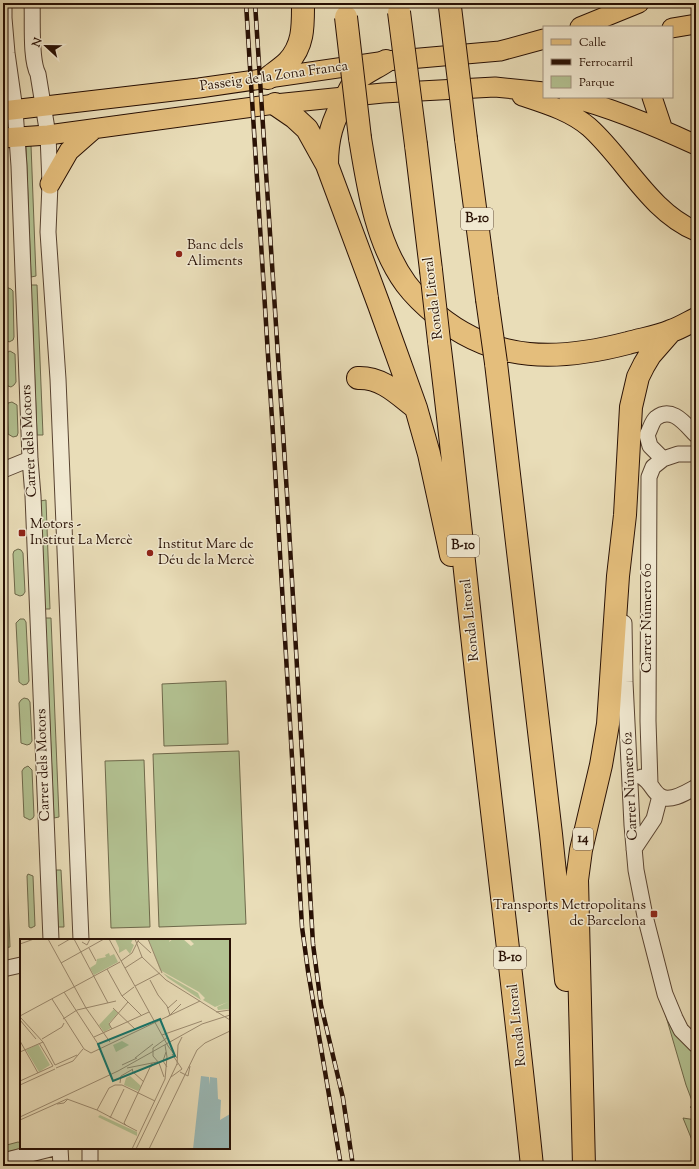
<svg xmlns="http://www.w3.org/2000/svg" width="699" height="1169" font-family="'Sorts Mill Goudy',serif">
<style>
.green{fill:#b3c292;stroke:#6e694b}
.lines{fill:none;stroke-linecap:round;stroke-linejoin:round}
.minor-casing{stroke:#584331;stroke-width:17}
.major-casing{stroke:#281004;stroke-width:21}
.highway-casing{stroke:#281004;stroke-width:24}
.minor{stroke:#f1e9d1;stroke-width:15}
.major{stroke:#e4be7c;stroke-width:19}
.highway{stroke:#e4be7c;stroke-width:22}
.rail-casing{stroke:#281004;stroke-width:4.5}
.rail{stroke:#f1e9d1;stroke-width:3;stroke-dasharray:9;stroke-linecap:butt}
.highway-bridge-casing{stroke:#281004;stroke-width:24;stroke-linecap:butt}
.highway-bridge{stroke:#e4be7c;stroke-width:22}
.poi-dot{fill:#8f2418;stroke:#f1e9d1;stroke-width:1.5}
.labels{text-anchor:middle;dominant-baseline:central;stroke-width:3;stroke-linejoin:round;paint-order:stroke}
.shield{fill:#f1e9d1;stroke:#645142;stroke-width:1}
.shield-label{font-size:13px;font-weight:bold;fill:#281004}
.street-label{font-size:14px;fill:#281004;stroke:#f1e9d1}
.poi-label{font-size:14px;fill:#281004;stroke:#f1e9d1;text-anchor:start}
.inset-road{fill:none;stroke:#9c8b70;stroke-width:1}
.view{fill:#0f766e;fill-opacity:0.15;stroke:#0f766e;stroke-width:2}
.inset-edge{fill:none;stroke:#281004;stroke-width:2}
</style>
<rect width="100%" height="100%" fill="#e9ddb8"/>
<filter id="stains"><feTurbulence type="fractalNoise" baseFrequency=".005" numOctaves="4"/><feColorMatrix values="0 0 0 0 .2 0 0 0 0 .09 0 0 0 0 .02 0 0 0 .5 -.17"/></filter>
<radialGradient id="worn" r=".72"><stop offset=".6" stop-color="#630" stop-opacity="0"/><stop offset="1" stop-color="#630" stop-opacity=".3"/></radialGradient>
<!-- green -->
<path class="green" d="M 26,145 L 31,145 L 36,276 L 31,277 Z
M 31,285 L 37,285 L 43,435 L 37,435 Z
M 6,287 L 11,289 L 13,291 L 14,337 L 13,340 L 9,342 L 4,338 L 3,290 Z
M 10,351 L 15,354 L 16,382 L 14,385 L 11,387 L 8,386 L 6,383 L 5,356 L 6,353 Z
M 12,402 L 17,405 L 18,433 L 17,436 L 13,437 L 8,434 L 7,407 L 8,403 Z
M 46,500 L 50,609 L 45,609 L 40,501 Z
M 18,549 L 21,550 L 23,553 L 25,592 L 23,595 L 20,596 L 15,594 L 13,554 L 14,551 Z
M 45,618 L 51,618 L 59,817 L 54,818 Z
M 20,619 L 24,619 L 26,622 L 29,681 L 27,684 L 23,685 L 19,682 L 16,623 Z
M 226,681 L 228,744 L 164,746 L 162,684 Z
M 24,698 L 28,699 L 30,702 L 32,741 L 30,744 L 27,745 L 21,743 L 19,703 L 21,700 Z
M 239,751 L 246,924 L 159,927 L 153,754 Z
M 144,760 L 150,927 L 111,928 L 105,761 Z
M 28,766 L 32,770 L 34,816 L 33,818 L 30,820 L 24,817 L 22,771 L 24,768 Z
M 56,870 L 61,870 L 64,927 L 58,927 Z
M 28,874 L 33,876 L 35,926 L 31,928 L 29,927 L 27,876 Z
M 3,875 L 7,875 L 10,947 L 3,948 Z
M 665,1013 L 678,1037 L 696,1055 L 696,1111 L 690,1107 L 694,1106 L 686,1085 Z
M 683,1118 L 696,1120 L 696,1150 Z
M 18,1142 L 21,1143 L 20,1149 L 3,1153 L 3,1146 Z"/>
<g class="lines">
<defs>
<path id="minor" d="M 4,3 L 4,18 L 7,53 L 15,110 L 19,166 L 30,459 L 33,496 L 51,940
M 32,3 C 33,21 30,59 38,74 L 48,135 L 50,184 L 48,232 L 58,379 L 81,940
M 696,435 C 686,425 672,405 656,418 C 652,421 650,430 647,435 L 650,446 L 663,459 L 678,454 L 696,454
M 3,470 L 30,459
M 624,623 L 625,682 L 632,825 L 636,870 L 645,916 L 665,994 L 675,1018 L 681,1030 L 696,1045
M 642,777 C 651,782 653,792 660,796 C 670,803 687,792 696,787
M 650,784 L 648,721 L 649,477 L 653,467 L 663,459
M 634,849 L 654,819 L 660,796
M 3,969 L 21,965
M 60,1148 L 61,1166
M 90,1148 L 90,1166
M 3,1161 L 54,1148"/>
<path id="major" d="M 580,27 L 639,3
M 672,28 L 696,24
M 522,96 C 546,104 570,111 589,127 C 625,159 650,212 696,231
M 569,97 C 613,108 655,126 696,145
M 652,97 L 663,130
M 3,111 L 199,88 L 386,61 L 500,51 L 544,39
M 3,138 L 48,135 L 275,104 L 383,93 L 495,87 L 544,92
M 50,184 L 69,151 L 94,129"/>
<path id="highway" d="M 268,78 C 274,73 282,68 288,62 C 304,45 303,25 303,3
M 275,104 L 294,117 L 307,129 L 327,165 L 379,305 L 416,408 L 429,454 L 451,555
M 360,138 C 368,187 376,243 406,284 C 415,296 427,307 438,316 C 496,363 559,361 628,343 C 642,339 658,337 671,331 C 680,328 688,323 696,319
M 466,139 L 487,299
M 416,145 L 431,270
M 327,165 C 327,138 332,121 346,97 C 349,91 352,84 357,79 C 366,72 377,67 386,61
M 439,341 C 456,478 469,615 485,751 C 501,890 518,1028 532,1166
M 496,363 L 551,834 L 566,980
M 358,378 C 382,377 398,394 416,408
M 584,1166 L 577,880 L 581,850 L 601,765 L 608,724 L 618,576 L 625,515 L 631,407 L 638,377 L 644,365 L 650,355 L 671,331"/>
</defs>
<!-- minor casing -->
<use href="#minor" class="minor-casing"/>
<!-- major casing -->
<use href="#major" class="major-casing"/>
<!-- highway casing -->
<use href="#highway" class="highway-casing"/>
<!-- minor -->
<use href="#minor" class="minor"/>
<!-- major -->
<use href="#major" class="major"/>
<!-- highway -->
<use href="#highway" class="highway"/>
<defs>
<path id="rail" d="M 246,3 L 273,435 L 302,927 L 308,971 L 341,1166
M 255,3 L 287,494 L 313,944 L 321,1005 L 343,1098 L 353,1166"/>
</defs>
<!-- rail casing -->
<use href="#rail" class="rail-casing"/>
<!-- rail -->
<use href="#rail" class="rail"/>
<defs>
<path id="highway-bridge" d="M 450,7 L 466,139
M 399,12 L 416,145
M 346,17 L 360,138
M 431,270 L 439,341
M 487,299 L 496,363"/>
</defs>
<!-- highway-bridge casing -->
<use href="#highway-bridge" class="highway-bridge-casing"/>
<!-- highway-bridge -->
<use href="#highway-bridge" class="highway-bridge"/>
</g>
<!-- markers -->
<g class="poi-dot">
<circle cx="179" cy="254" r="4"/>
<rect x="18" y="529" width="8" height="8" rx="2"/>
<circle cx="150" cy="553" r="4"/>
<rect x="650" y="910" width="8" height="8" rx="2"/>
</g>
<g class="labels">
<!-- shield labels -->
<g class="shield">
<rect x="461" y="208" width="32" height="22" rx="3"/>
<rect x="447" y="535" width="32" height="22" rx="3"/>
<rect x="573" y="828" width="20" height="22" rx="3"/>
<rect x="494" y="947" width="32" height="22" rx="3"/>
</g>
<g class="shield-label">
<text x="477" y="219">B-10</text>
<text x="463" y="546">B-10</text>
<text x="583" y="839">14</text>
<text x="510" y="958">B-10</text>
</g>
<!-- street labels -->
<g class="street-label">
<text transform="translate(274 77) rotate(-8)">Passeig de la Zona Franca</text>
<text transform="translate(434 298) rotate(-97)">Ronda Litoral</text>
<text transform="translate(30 441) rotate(-93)">Carrer dels Motors</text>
<text transform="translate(648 618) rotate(-90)">Carrer Número 60</text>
<text transform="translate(471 620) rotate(-96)">Ronda Litoral</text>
<text transform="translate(44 765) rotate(-92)">Carrer dels Motors</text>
<text transform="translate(631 786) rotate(-93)">Carrer Número 62</text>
<text transform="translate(518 1025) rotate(-96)">Ronda Litoral</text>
</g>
<!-- poi labels -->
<g class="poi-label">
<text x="187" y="246">Banc dels<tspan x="187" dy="16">Aliments</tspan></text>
<text x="30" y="525">Motors -<tspan x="30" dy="16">Institut La Mercè</tspan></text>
<text x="158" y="545">Institut Mare de<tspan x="158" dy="16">Déu de la Mercè</tspan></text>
<text x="646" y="906" text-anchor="end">Transports Metropolitans<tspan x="646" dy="16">de Barcelona</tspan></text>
</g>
</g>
<!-- overview -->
<g transform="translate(20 939)">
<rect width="210" height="210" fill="#e9ddb8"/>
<path d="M 95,0 L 113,0 L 111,4 L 114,6 L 110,15 L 106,10 L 99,14 L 99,9 ZM 128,0 L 150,0 L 149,3 L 153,0 L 163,0 L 171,7 L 174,5 L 170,1 L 176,0 L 210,0 L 210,70 L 198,71 L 197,68 L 208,63 L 195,68 L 183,61 L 185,59 L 179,53 L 140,31 ZM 89,14 L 90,17 L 94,15 L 98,23 L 74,36 L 70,29 L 76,25 L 77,20 L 86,18 L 85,16 ZM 143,34 L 178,54 L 181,61 L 148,39 ZM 94,70 L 98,74 L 89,84 L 91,89 L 84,93 L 79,86 ZM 102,102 L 109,106 L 96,113 L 93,106 ZM 18,105 L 30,126 L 19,133 L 6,111 ZM 110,137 L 121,147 L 118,152 L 104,146 L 106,139 ZM 80,176 L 117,193 L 117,197 L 78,178 Z" fill="#b3c292"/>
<path d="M 181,137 L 189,138 L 189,146 L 190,138 L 197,139 L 198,160 L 201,161 L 200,181 L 210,175 L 210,210 L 173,210 Z" fill="#9abab8"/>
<path class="inset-road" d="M 28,0 L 66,69 L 90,103M 54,0 L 88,64M 89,0 L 148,107 L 157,119M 115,0 L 122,18 L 146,41 L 210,81M 128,0 L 142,34M 118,2 L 131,14M 62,3 L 67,6 L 70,0M 0,5 L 14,0M 38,7 L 50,0M 69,9 L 76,22M 101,22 L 112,14 L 119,0M 41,24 L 84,0M 105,29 L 122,18M 87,30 L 102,57 L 122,77M 130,41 L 138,56 L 147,67 L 150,76 L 147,78M 115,47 L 140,34M 44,53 L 80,108M 102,57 L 114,48M 32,60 L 64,110M 93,69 L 116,91M 148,69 L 157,61M 196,73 L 210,71M 150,76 L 161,65M 0,77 L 100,23M 43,80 L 57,71 L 96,62M 0,81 L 16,100M 92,90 L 89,85 L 108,63M 142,96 L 182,82M 74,98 L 129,73M 22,100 L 42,88 L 44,84M 0,102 L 18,134M 23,103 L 35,126M 64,110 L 71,114 L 180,62M 0,113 L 23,103 L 1,79M 146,113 L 143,122 L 147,128M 115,119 L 133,105M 139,124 L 144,138M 139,124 L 133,117 L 133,109 L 148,98M 35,126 L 57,116M 102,126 L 117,119M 157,126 L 158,106 L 162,98M 36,129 L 53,122 L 63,110M 107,129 L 137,123M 112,130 L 113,133 L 124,143M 160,133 L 168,137 L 170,127M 151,138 L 162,130 L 152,115M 0,142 L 33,127 L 19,104M 100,144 L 101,137 L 113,130M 0,146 L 35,130M 37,165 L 44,164 L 48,160M 77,171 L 89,149 L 95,146 L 102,146 L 135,162M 77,171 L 117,192M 0,178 L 98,132 L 182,85 L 210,76M 90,179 L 104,150M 0,181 L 47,160 L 77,171M 107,187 L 104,184 L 132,124 L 131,128M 112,210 L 145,140 L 147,118 L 145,106M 116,210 L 157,125M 129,210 L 177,111 L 185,104 L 210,92"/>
<path class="view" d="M 140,80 L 155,117 L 93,142 L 78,105 Z"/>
<rect width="210" height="210" class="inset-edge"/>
</g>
<!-- margin -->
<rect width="699" height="1169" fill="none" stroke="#e9ddb8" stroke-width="16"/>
<rect x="4" y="4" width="691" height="1161" fill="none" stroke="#281004" stroke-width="2"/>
<rect x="8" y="8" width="683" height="1153" fill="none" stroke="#281004"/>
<!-- legend -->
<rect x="543" y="26" width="130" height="72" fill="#f1e9d1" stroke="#a1927f"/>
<rect x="551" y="39" width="20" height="6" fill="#e4be7c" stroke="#a1927f"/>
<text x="579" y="46" font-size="12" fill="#281004">Calle</text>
<rect x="551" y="59" width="20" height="6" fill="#281004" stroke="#a1927f"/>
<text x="579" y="66" font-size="12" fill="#281004">Ferrocarril</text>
<rect x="551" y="76" width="20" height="12" fill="#b3c292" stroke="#a1927f"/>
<text x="579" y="86" font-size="12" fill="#281004">Parque</text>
<!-- north arrow -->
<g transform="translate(46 46) rotate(292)" stroke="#f1e9d1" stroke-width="3" paint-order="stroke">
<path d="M0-3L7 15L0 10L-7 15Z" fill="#281004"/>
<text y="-6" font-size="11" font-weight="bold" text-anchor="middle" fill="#281004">N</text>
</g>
<rect width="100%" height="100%" filter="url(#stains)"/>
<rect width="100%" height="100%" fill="url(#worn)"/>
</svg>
